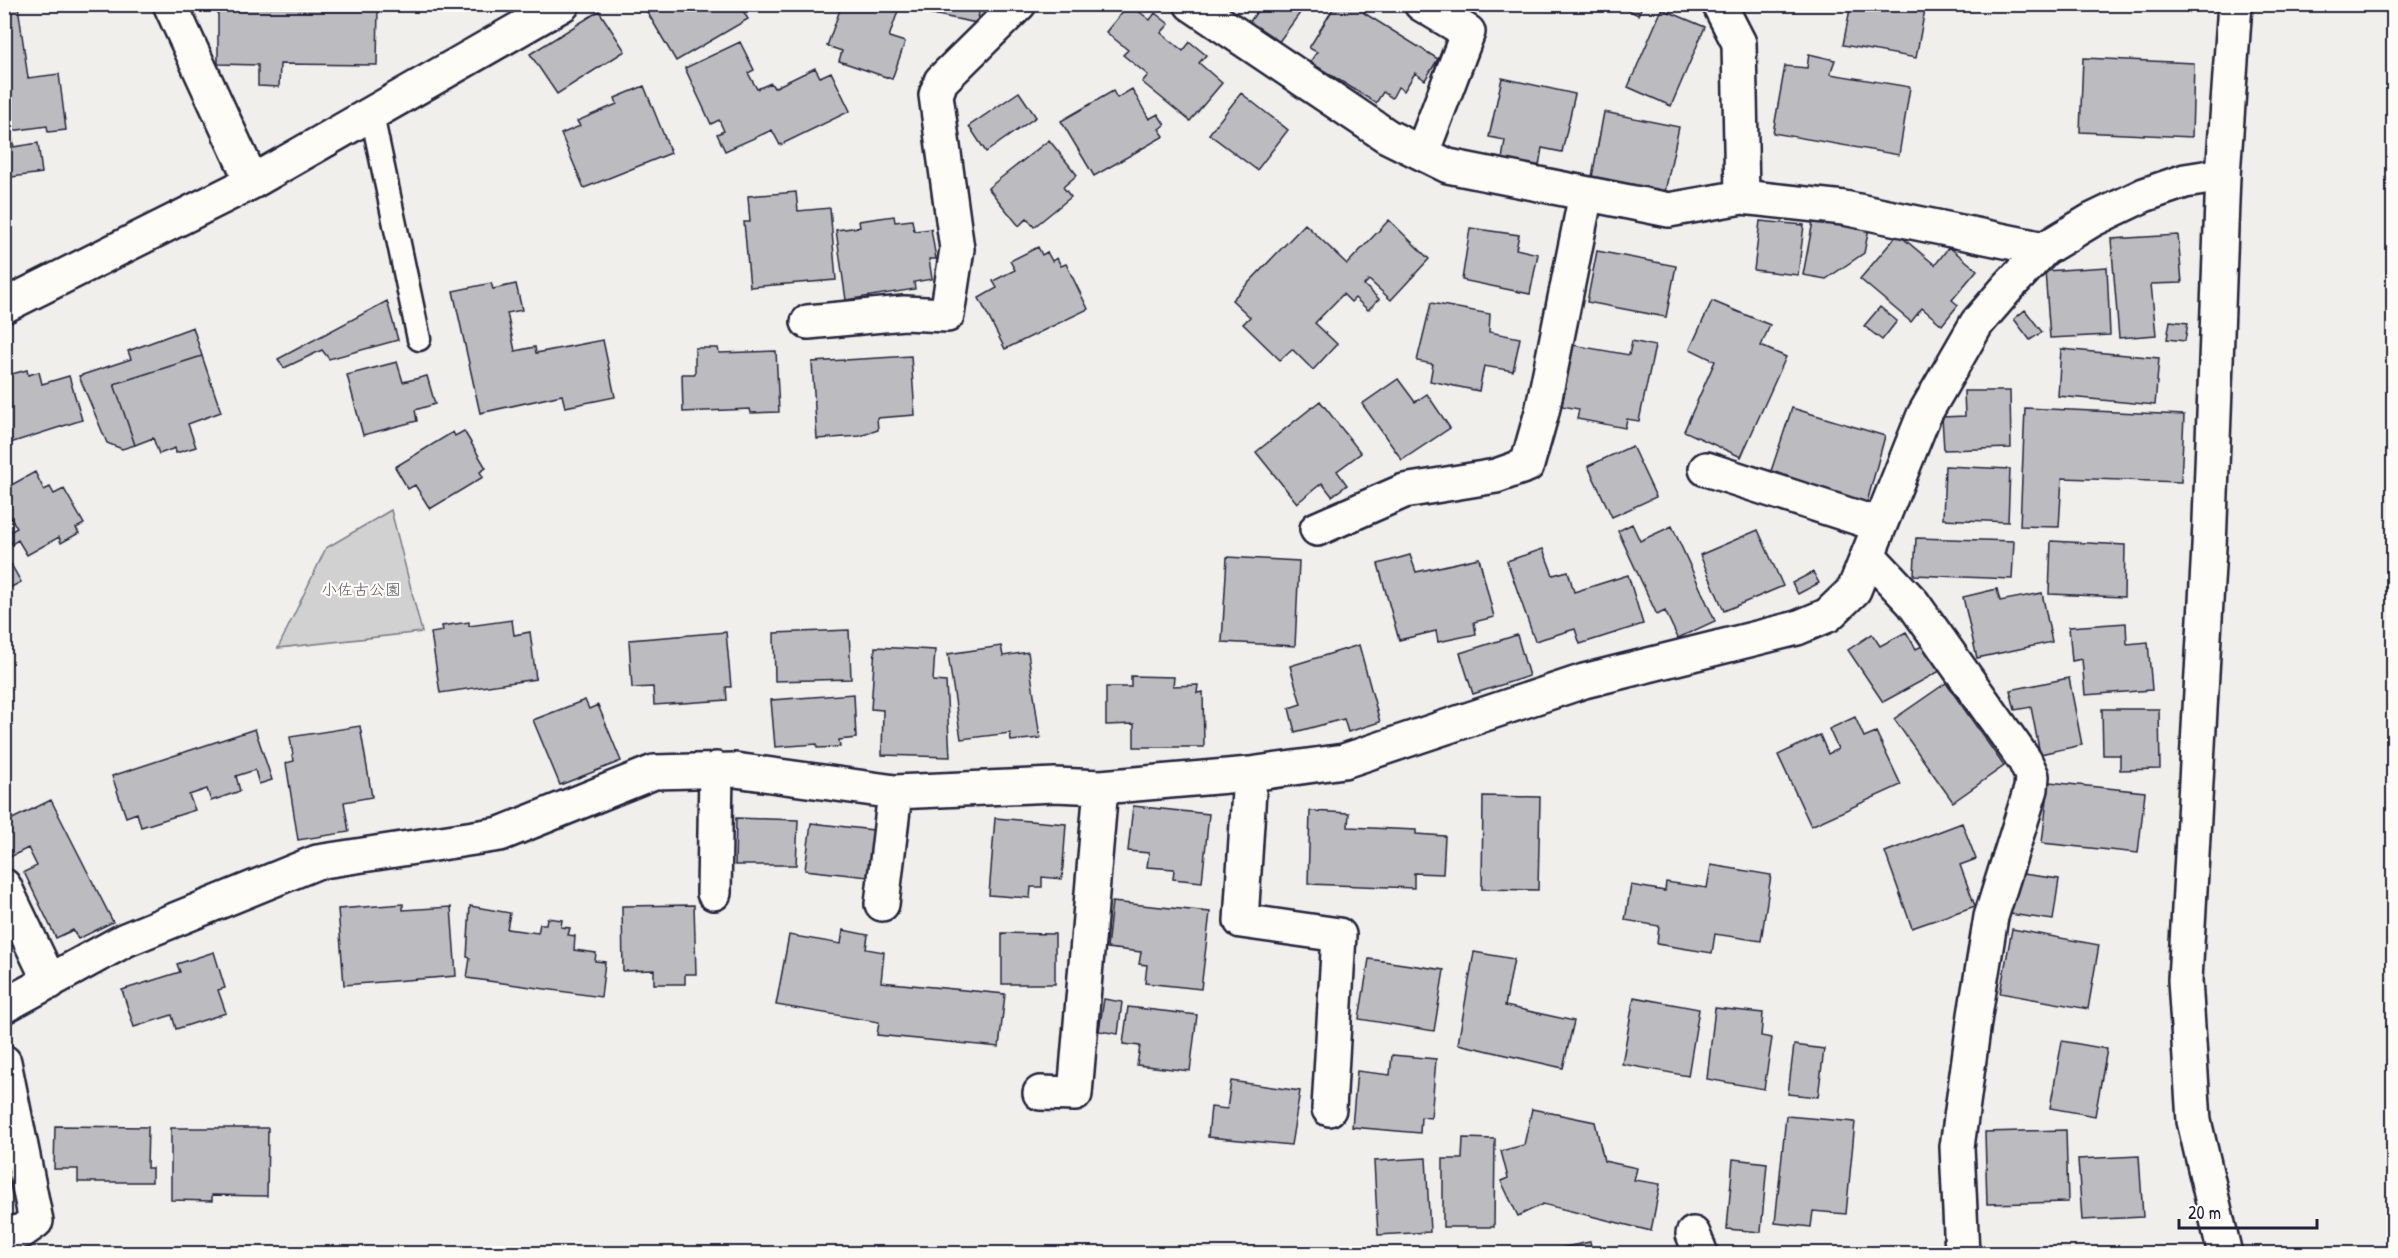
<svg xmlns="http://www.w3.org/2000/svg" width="2398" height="1258" font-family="'Patrick Hand','Klee One',sans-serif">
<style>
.green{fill:#d2d1d1;stroke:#7a7a86;stroke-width:1.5}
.building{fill:#bcbcc0;stroke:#22223b;stroke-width:1.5}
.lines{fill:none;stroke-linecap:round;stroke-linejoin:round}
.lane-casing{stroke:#22223b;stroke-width:27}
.street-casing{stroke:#22223b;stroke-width:38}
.secondary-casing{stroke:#22223b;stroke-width:38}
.lane{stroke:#fdfcf7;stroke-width:22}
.street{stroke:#fdfcf7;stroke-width:33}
.secondary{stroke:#fdfcf7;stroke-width:33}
.labels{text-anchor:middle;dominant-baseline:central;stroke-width:4.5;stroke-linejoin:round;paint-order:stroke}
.park-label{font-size:16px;fill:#575768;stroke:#fdfcf7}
</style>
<rect width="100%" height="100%" fill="#f0efec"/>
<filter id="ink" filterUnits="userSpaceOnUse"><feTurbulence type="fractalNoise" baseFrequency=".0167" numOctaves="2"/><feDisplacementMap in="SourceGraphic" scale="12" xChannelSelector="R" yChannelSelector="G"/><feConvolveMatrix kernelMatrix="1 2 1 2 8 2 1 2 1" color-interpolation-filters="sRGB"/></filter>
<g filter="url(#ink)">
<!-- green -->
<path class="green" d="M 391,510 L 422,632 L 278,648 L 326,548 Z"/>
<!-- building -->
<path class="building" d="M 218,4 L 378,4 L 377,65 L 280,64 L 279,87 L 258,86 L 258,65 L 218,64 Z
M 656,4 L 739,4 L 748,19 L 676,61 L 646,10 Z
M 842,4 L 890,4 L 899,8 L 889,37 L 905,42 L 892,79 L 839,61 L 842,51 L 827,46 Z
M 897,4 L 981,4 L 977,23 L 897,7 Z
M 1129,4 L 1150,20 L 1155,13 L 1169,24 L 1161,33 L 1183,51 L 1190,42 L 1206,55 L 1199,63 L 1222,83 L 1190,121 L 1142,82 L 1148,75 L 1123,55 L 1128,50 L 1106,32 Z
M 1262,4 L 1288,4 L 1300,13 L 1278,43 L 1249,23 Z
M 1336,4 L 1366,4 L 1368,6 L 1364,13 L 1438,59 L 1425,80 L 1415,73 L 1404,91 L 1398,87 L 1392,98 L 1383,92 L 1376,103 L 1310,62 L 1317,52 L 1309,48 Z
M 1617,4 L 1643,4 L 1638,15 Z
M 1851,4 L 1926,4 L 1916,58 L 1843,45 Z
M 18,6 L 28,78 L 59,74 L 66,130 L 48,132 L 47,126 L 11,131 L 14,147 L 38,143 L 42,173 L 4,178 L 4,7 Z
M 1662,9 L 1705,27 L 1671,106 L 1628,87 Z
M 599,11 L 625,51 L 557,94 L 530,54 Z
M 740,42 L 754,70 L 748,73 L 757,89 L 771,83 L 774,88 L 815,68 L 820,77 L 831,72 L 850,111 L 780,145 L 772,130 L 725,151 L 717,134 L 724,131 L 719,120 L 711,124 L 685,68 Z
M 1809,54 L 1835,60 L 1830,74 L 1910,87 L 1899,155 L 1773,133 L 1785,66 L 1807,68 Z
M 2083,58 L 2194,63 L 2192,137 L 2080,132 Z
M 1502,78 L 1575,94 L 1562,152 L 1542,148 L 1539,166 L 1502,160 L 1505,140 L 1489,137 Z
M 644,86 L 671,153 L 584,188 L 561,134 L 580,126 L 577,121 L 617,104 L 615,98 Z
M 1132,89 L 1149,119 L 1158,114 L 1165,125 L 1159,129 L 1164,136 L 1094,176 L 1061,121 L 1113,91 L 1117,98 Z
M 1019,92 L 1036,117 L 986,152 L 969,126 Z
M 1241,93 L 1288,130 L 1257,170 L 1209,134 Z
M 1604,112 L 1679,127 L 1665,192 L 1592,177 Z
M 1049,140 L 1077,175 L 1063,187 L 1071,197 L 1034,227 L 1027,218 L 1019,226 L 988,188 Z
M 796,192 L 798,211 L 830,208 L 836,280 L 750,287 L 744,222 L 750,222 L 748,196 Z
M 894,216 L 895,222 L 912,220 L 914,231 L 931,229 L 936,259 L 929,259 L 932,279 L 914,282 L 915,289 L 846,300 L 836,230 L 860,227 L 859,221 Z
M 1814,216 L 1869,228 L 1864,253 L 1826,279 L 1803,275 Z
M 1389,220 L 1429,259 L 1391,300 L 1369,280 L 1364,285 L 1379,299 L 1368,310 L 1355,298 L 1351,302 L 1343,294 L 1315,323 L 1337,344 L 1313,370 L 1292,349 L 1280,360 L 1243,324 L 1250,317 L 1232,300 L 1305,224 L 1347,264 Z
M 1760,221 L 1804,225 L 1798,275 L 1754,270 Z
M 1470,228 L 1519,235 L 1516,249 L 1538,254 L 1530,294 L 1462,280 Z
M 1898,234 L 1935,265 L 1949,247 L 1977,270 L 1952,300 L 1958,305 L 1942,325 L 1922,308 L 1911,322 L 1860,279 Z
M 2178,235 L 2182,283 L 2151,284 L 2156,335 L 2119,338 L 2111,239 Z
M 1038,247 L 1042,255 L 1047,252 L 1052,261 L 1057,258 L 1061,266 L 1066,264 L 1088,309 L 1005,349 L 979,298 L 997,288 L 993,281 L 1015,270 L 1010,261 Z
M 1597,251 L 1676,266 L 1666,317 L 1587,302 Z
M 2107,267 L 2110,335 L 2050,338 L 2045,271 Z
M 491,283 L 493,289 L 516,284 L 522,310 L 507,313 L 515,351 L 535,347 L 536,353 L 603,340 L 615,397 L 565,407 L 562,395 L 480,413 L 453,291 Z
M 387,301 L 398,340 L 329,359 L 322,350 L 284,368 L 278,359 Z
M 1712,301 L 1770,325 L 1761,346 L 1786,357 L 1741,457 L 1684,431 L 1715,361 L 1690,349 Z
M 1431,303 L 1490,314 L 1489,332 L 1520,338 L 1513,371 L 1484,366 L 1479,391 L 1430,381 L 1433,364 L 1417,361 Z
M 1880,307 L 1897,321 L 1882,340 L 1864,326 Z
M 2025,310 L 2042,332 L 2030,340 L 2014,319 Z
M 2170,321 L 2188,323 L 2185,341 L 2167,339 Z
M 193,327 L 202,356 L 114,384 L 135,445 L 122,449 L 107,443 L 79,376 L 131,359 L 128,351 Z
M 1632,341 L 1655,346 L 1639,421 L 1627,419 L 1625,428 L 1577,419 L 1579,409 L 1562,406 L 1573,345 L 1629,355 Z
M 695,348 L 718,348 L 719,353 L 776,351 L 779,412 L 751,413 L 750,409 L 683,412 L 682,374 L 695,374 Z
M 2061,349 L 2159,358 L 2155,405 L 2058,396 Z
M 202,356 L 221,412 L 188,424 L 196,447 L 176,453 L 175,448 L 159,454 L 153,438 L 135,445 L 114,384 Z
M 911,356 L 915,415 L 877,418 L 878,430 L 860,436 L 817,439 L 812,362 Z
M 397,362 L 403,382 L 427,376 L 435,404 L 415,410 L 417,421 L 363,435 L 347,375 Z
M 27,370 L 28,375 L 39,372 L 42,384 L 69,376 L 82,420 L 4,445 L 4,376 Z
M 1398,379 L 1415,402 L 1427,394 L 1450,428 L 1402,460 L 1362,404 Z
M 1964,391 L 2010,391 L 2011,448 L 1944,450 L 1942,417 L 1965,416 Z
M 1320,401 L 1361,453 L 1337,471 L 1347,485 L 1332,496 L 1322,483 L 1297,503 L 1256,452 Z
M 1792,408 L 1885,436 L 1866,506 L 1770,474 Z
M 2025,408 L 2184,415 L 2181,482 L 2062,478 L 2059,527 L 2020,526 Z
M 464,431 L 486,468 L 480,472 L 483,477 L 430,509 L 415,485 L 408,489 L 395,467 L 453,432 L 455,436 Z
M 1632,446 L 1656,497 L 1612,517 L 1588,466 Z
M 1945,466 L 2010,469 L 2008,522 L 1943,519 Z
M 35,472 L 44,490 L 50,487 L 54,494 L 64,489 L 84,524 L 76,528 L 79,533 L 61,543 L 59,537 L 27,555 L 18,540 L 12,544 L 6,534 L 17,528 L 8,513 L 4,515 L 4,489 Z
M 1632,524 L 1640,541 L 1672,526 L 1715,621 L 1678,638 L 1665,611 L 1657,615 L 1618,531 Z
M 1758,530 L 1783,586 L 1724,611 L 1700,555 Z
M 1916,538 L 2014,541 L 2012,579 L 1914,575 Z
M 2051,541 L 2125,545 L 2124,597 L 2049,594 Z
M 1543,549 L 1553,575 L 1568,571 L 1574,592 L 1628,575 L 1643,624 L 1580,644 L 1575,629 L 1535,641 L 1507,561 Z
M 4,552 L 21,582 L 4,591 Z
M 1410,555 L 1416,572 L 1479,558 L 1494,617 L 1474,622 L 1476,634 L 1438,642 L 1436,631 L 1399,640 L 1378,564 Z
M 1227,557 L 1299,561 L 1295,646 L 1222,642 Z
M 1813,572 L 1819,583 L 1798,594 L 1792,583 Z
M 1997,589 L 2000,601 L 2042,593 L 2052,642 L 1977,658 L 1963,597 Z
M 512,620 L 514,635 L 530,632 L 536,679 L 440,693 L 431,633 L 443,631 L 442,626 L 469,622 L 469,626 Z
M 2126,623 L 2127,644 L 2148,642 L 2152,690 L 2085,695 L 2082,659 L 2072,661 L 2069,627 Z
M 849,630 L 851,679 L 775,681 L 774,633 Z
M 726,632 L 731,687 L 726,687 L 727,700 L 654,705 L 653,687 L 632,688 L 629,640 Z
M 1906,632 L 1916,649 L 1926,644 L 1940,671 L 1883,702 L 1848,650 L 1872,634 L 1880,646 Z
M 1517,635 L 1529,676 L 1473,694 L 1460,653 Z
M 1359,645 L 1380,722 L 1348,732 L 1344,719 L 1295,732 L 1289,708 L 1301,704 L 1290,666 Z
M 1001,646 L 1003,656 L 1028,652 L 1040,738 L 1011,741 L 1010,733 L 961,739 L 948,654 Z
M 875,647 L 935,650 L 933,681 L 946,682 L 950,757 L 882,755 L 883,710 L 871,709 Z
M 1131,676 L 1174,677 L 1173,686 L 1198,685 L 1197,693 L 1203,692 L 1204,747 L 1134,747 L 1134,724 L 1106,725 L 1106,687 L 1131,687 Z
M 2069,678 L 2082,745 L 2040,754 L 2031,707 L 2015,710 L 2010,690 Z
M 1946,683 L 2004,766 L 1953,802 L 1894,719 Z
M 854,694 L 856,738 L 839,740 L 840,747 L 817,748 L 817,744 L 775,747 L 771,700 Z
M 585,700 L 589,709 L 598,705 L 621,761 L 560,785 L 533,720 Z
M 2102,709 L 2159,709 L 2160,769 L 2120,770 L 2120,755 L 2103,755 Z
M 1855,717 L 1864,737 L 1876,732 L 1901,785 L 1811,826 L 1778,755 L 1820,735 L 1828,754 L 1838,749 L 1829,729 Z
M 360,726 L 372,797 L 344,802 L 349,832 L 298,840 L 286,763 L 294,761 L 290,737 Z
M 255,729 L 272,780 L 259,784 L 255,770 L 236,776 L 240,791 L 211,801 L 207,789 L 189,795 L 195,810 L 141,827 L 137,813 L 126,817 L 112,776 Z
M 2049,782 L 2145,792 L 2138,853 L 2042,843 Z
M 1483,796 L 1540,797 L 1538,890 L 1482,889 Z
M 51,800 L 113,922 L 78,939 L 73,930 L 56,938 L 24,872 L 37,866 L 28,848 L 10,857 L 4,846 L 4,823 Z
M 1133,806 L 1209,814 L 1202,882 L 1173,879 L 1174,869 L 1147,867 L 1149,853 L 1128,851 Z
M 1310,811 L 1349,813 L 1348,827 L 1416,830 L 1416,834 L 1445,836 L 1443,874 L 1414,873 L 1414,888 L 1308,884 Z
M 736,818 L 798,820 L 796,865 L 735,865 Z
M 995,818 L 1066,824 L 1062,879 L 1042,877 L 1042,887 L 1031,887 L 1030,898 L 989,895 Z
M 811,823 L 873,830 L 868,877 L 805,870 Z
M 1962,823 L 1976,859 L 1960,865 L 1975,906 L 1912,928 L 1885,852 Z
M 1711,865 L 1771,875 L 1761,941 L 1715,934 L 1712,953 L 1657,944 L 1659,926 L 1625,920 L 1631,885 L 1665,891 L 1666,882 L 1707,888 Z
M 2016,873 L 2059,879 L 2053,920 L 2010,914 Z
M 1112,902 L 1210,912 L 1201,989 L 1145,983 L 1147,965 L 1139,964 L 1141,952 L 1107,948 Z
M 403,904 L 403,910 L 451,907 L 456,976 L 344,985 L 338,909 Z
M 694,905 L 696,974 L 685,974 L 685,984 L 654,984 L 654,970 L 623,971 L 622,906 Z
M 470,906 L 510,913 L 507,929 L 538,933 L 540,924 L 546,924 L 547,918 L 562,920 L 561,927 L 570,928 L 568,935 L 575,936 L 574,950 L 596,953 L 595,961 L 605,962 L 601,997 L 467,978 L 470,958 L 467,957 Z
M 2012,929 L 2099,945 L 2088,1009 L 2000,993 Z
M 843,930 L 868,935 L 866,949 L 884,952 L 881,982 L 1005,994 L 999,1047 L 877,1035 L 879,1022 L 776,1005 L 789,935 L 841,944 Z
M 1002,933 L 1055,934 L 1055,984 L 1002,984 Z
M 214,952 L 225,988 L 218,990 L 226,1013 L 176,1029 L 172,1015 L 134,1027 L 122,990 L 180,972 L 177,964 Z
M 1474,952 L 1514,959 L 1505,1006 L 1574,1021 L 1563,1068 L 1458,1044 Z
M 1369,959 L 1444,970 L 1434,1031 L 1359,1019 Z
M 1634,997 L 1699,1009 L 1688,1076 L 1622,1064 Z
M 1104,999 L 1122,1002 L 1118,1034 L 1099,1031 Z
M 1128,1007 L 1197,1015 L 1190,1071 L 1137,1065 L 1140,1046 L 1123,1044 Z
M 1715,1008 L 1763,1013 L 1761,1036 L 1772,1038 L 1764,1089 L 1707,1079 Z
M 2062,1041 L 2107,1049 L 2095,1116 L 2050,1108 Z
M 1794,1045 L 1824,1049 L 1818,1097 L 1788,1094 Z
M 1392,1055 L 1436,1059 L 1431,1118 L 1421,1117 L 1420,1133 L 1352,1127 L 1357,1071 L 1390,1075 Z
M 1231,1081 L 1300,1091 L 1291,1145 L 1208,1137 L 1211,1107 L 1227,1109 Z
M 1532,1109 L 1595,1122 L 1604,1161 L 1637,1168 L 1634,1180 L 1660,1184 L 1651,1231 L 1543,1204 L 1518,1216 L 1501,1181 L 1508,1178 L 1501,1151 L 1524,1145 Z
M 1786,1116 L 1855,1122 L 1846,1214 L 1813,1211 L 1811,1227 L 1775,1223 Z
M 55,1126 L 148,1127 L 147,1168 L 152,1168 L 152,1182 L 78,1182 L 78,1169 L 54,1169 Z
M 171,1128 L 268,1128 L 267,1196 L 212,1195 L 212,1201 L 171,1200 Z
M 2066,1130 L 2068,1202 L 1987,1204 L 1985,1132 Z
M 1463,1138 L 1495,1139 L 1494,1227 L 1443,1227 L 1443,1159 L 1462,1159 Z
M 2139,1156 L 2143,1217 L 2082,1220 L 2078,1159 Z
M 1426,1158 L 1430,1232 L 1378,1235 L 1374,1161 Z
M 1733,1159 L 1767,1163 L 1761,1232 L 1727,1229 Z
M 1590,1242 L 1593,1254 L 1531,1254 Z
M 2150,1247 L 2150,1254 L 2084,1254 L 2084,1253 Z"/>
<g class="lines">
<defs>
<path id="lane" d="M 372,115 L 419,339"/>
<path id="street" d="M 170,4 L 252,182
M 1191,4 L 1387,136 L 1448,166 L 1669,210 L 1742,197 L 1844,208 L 2044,249
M 1421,4 L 1468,32 L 1422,153
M 1719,4 L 1739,43 L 1742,197
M 4,306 L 252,182 L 563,4
M 808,322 L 904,313 L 947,315 L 957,249 L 936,95 L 941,81 L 1019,4
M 1706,469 L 1880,525
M 1317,529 L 1404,491 L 1496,476 L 1527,465 L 1542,412 L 1586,194
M 1868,555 L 1913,603 L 2025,761 L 2032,776 L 2031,789 L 1991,917 L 1975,1015 L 1957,1147 L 1962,1254
M 1250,774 L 1241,921 L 1339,935 L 1329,1109
M 4,886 L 50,982
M 714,893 L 716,769
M 882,904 L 895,792
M 4,1006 L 125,940 L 317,862 L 500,834 L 654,772 L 735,770 L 895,792 L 1055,785 L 1101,787 L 1250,774 L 1344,761 L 1584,681 L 1797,628 L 1828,615 L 1854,590 L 1924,415 L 1977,323 L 2009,286 L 2044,249 L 2092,220 L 2144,195 L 2185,181 L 2223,175
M 4,1062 L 36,1221 L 22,1231 L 4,1235
M 1040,1093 L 1075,1094 L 1101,787
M 1693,1234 L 1701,1254"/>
<path id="secondary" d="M 2225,1254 L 2194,1121 L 2185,980 L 2209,547 L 2223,175 L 2235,4"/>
</defs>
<!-- lane casing -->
<use href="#lane" class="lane-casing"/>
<!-- street casing -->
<use href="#street" class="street-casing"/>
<!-- secondary casing -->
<use href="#secondary" class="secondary-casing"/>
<!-- lane -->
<use href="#lane" class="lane"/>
<!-- street -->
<use href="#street" class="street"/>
<!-- secondary -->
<use href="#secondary" class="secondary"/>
</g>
</g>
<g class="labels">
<!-- park labels -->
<g class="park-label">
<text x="361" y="589">小佐古公園</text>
</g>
</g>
<!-- margin -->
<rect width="2398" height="1258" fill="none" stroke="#fdfcf7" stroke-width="24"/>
<rect x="12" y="12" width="2374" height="1234" fill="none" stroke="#22223b" stroke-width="2" filter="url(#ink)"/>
<!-- scale -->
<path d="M2179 1219v9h138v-9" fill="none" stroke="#22223b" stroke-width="3"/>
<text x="2188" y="1219" font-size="18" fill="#22223b" stroke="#fdfcf7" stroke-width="4.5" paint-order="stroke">20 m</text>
</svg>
